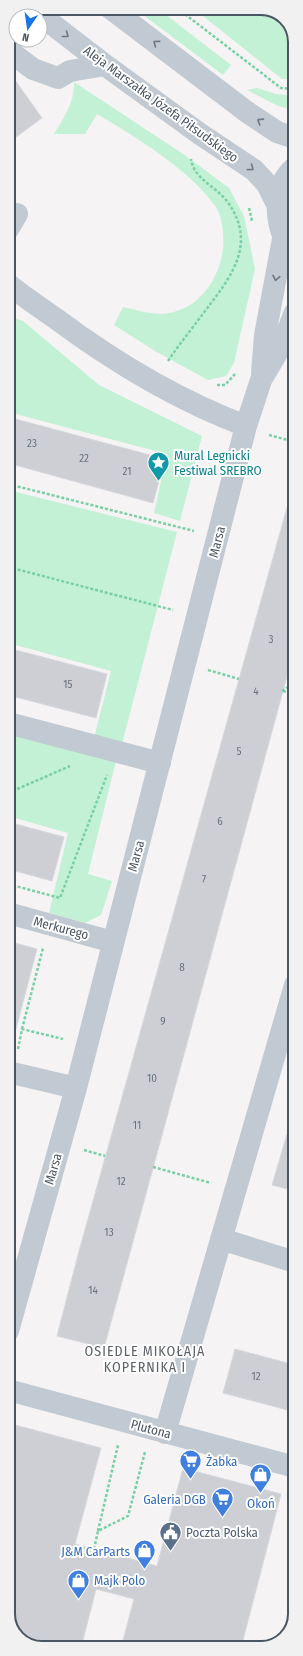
<svg xmlns="http://www.w3.org/2000/svg" width="303" height="1656" font-family="'Fira Sans Condensed',sans-serif">
<style>
.green{fill:#c3f1d5}
.building{fill:#cdcfd5;stroke:#d7d9de}
.lines{fill:none;stroke-linecap:round;stroke-linejoin:round}
.path{stroke:#7ad0a6;stroke-width:2.5;stroke-dasharray:3 2;stroke-linecap:butt}
.minor{stroke:#c1cad2;stroke-width:22}
.oneway{stroke:#6e7983}
.labels{text-anchor:middle;dominant-baseline:central;stroke-width:4;stroke-linejoin:round;paint-order:stroke}
.number-label{font-size:11px;fill:#6b747e}
.street-label{font-size:13px;fill:#4a5661;stroke:#fff}
.culture-label{font-size:13px;fill:#0d838f;stroke:#fff;text-anchor:start}
.shop-label{font-size:13px;fill:#366cbe;stroke:#fff;text-anchor:start}
.service-label{font-size:13px;fill:#4e5e75;stroke:#fff;text-anchor:start}
.neighbourhood-label{font-size:14px;letter-spacing:1px;fill:#5f6368;stroke:#fff}
.rim{fill:none;stroke:#4a5661;stroke-width:2}
</style>
<rect width="100%" height="100%" fill="#f5f3f3"/>
<!-- green -->
<path class="green" d="M 134,8 L 157,8 L 231,65 L 223,75 Z
M 193,8 L 265,8 L 285,18 L 295,38 L 295,79 L 282,79 Z
M 74,82 L 186,156 L 229,188 L 244,216 L 255,269 L 234,363 L 226,376 L 208,380 L 155,351 L 114,325 L 123,307 C 136,310 149,314 162,314 C 197,312 219,281 223,249 C 224,236 223,218 216,207 C 189,169 137,138 97,114 L 85,134 L 54,134 C 64,118 75,101 74,82 Z
M 257,88 L 276,94 L 295,96 L 295,110 L 278,106 L 247,90 Z
M 11,317 L 23,321 L 99,385 L 202,436 L 180,521 L 154,513 L 167,454 L 8,412 L 8,319 Z
M 8,490 L 177,532 L 122,744 L 94,738 L 111,671 L 8,643 Z
M 8,731 L 116,761 L 88,874 L 112,881 L 101,915 L 85,923 L 49,913 L 68,833 L 8,816 Z"/>
<!-- building -->
<path class="building" d="M 15,80 L 42,118 L 8,143 L 8,85 Z
M 8,417 L 165,459 L 153,503 L 8,463 Z
M 295,479 L 295,647 L 104,1348 L 57,1336 L 79,1251 Z
M 8,648 L 107,674 L 96,718 L 8,695 Z
M 8,822 L 64,837 L 52,881 L 8,869 Z
M 8,941 L 37,949 L 11,1048 L 8,1047 Z
M 287,1134 L 295,1136 L 295,1191 L 272,1185 Z
M 235,1349 L 295,1365 L 295,1412 L 223,1393 Z
M 8,1423 L 101,1448 L 75,1544 L 157,1566 L 183,1468 L 281,1494 L 241,1648 L 121,1648 L 134,1599 L 96,1589 L 81,1648 L 38,1648 L 18,1638 L 8,1618 Z"/>
<g class="lines">
<!-- path -->
<path class="path" d="M 177,8 L 281,88 L 295,89
M 249,208 L 252,221
M 168,361 C 180,343 195,325 208,307 C 232,276 256,243 229,204 C 218,187 194,180 191,159
M 217,385 L 225,385 L 235,374
M 269,435 L 295,442
M 8,484 L 194,531
M 8,567 L 173,610
M 208,670 L 239,679
M 282,691 L 295,682
M 283,691 L 295,694
M 289,693 L 290,703 L 295,719
M 8,793 L 70,766
M 8,884 L 60,898 L 107,775
M 22,1029 L 43,948
M 18,1049 L 22,1029 L 63,1039
M 84,1150 L 105,1156
M 153,1167 L 211,1183
M 98,1531 L 118,1445
M 94,1549 L 98,1531 L 128,1516 L 145,1452"/>
<!-- minor -->
<path class="minor" d="M 110,8 L 247,112 L 277,132 L 295,138
M 35,11 L 105,65 L 200,134 L 254,170 L 267,184 L 277,204
M 8,50 L 33,69 L 58,78 L 70,71 L 105,65
M 8,229 L 17,214
M 292,251 C 275,228 270,189 295,167
M 8,284 C 23,296 39,307 55,318 C 114,362 177,400 246,426
M 262,373 L 265,335 L 283,239
M 8,723 L 160,763
M 8,913 L 113,942
M 8,1072 L 76,1088
M 221,1239 L 295,1262
M 8,1331 L 76,1088 L 246,426 L 261,380 L 283,343 L 295,312
M 8,1390 L 295,1467
M 165,1433 L 295,985"/>
</g>
<!-- one-way arrows -->
<defs><path id="oneway-chevron" d="M-2-3.5L2.5 0L-2 3.5" fill="none" stroke-width="1.6" stroke-linecap="round" stroke-linejoin="round"/></defs>
<g class="oneway">
<use href="#oneway-chevron" transform="translate(66 35) rotate(38)"/>
<use href="#oneway-chevron" transform="translate(156 43) rotate(-143)"/>
<use href="#oneway-chevron" transform="translate(260 121) rotate(-147)"/>
<use href="#oneway-chevron" transform="translate(251 168) rotate(37)"/>
<use href="#oneway-chevron" transform="translate(276 278) rotate(101)"/>
</g>
<!-- icons -->
<defs>
<symbol id="sight-pin" viewBox="-11 -11 22 30"><path d="M0 17L-7.5 6A9.5 9.5 0 1 1 7.5 6Z" fill="#0f9aa8" stroke="#fff"/><path d="M0-6L1.8-2.2L6-1.7L2.9 1.2L3.7 5.4L0 3.3L-3.7 5.4L-2.9 1.2L-6-1.7L-1.8-2.2Z" fill="#fff"/></symbol>
<symbol id="supermarket-pin" viewBox="-11 -11 22 30"><path d="M0 17L-7.5 6A9.5 9.5 0 1 1 7.5 6Z" fill="#3f7fe0" stroke="#fff"/><path d="M-6-5.5h2.5l.6 2H6L4.5 2H-2.5L-4.4-4H-6ZM-1.5 3.2a1.3 1.3 0 1 0 .1 0ZM3 3.2a1.3 1.3 0 1 0 .1 0Z" fill="#fff"/></symbol>
<symbol id="shop-pin" viewBox="-11 -11 22 30"><path d="M0 17L-7.5 6A9.5 9.5 0 1 1 7.5 6Z" fill="#3f7fe0" stroke="#fff"/><path d="M-5-2.5h2.3a2.7 3.5 0 0 1 5.4 0H5L5.5 6h-11ZM-1.5-2.5h3a1.5 2.3 0 0 0-3 0Z" fill="#fff"/></symbol>
<symbol id="civic-pin" viewBox="-11 -11 22 30"><path d="M0 17L-7.5 6A9.5 9.5 0 1 1 7.5 6Z" fill="#5c6f8a" stroke="#fff"/><path d="M-.6-6.5H3V-4.5H.6V-3L4-1V1h2V6H-6V1h2V-1L-.6-3ZM-1.2 2.5V6h2.4V2.5Z" fill="#fff"/></symbol>
</defs>
<g fill-rule="evenodd">
<use href="#sight-pin" x="146" y="450" width="25" height="34"/>
<use href="#supermarket-pin" x="178" y="1448" width="25" height="34"/>
<use href="#shop-pin" x="248" y="1462" width="25" height="34"/>
<use href="#supermarket-pin" x="210" y="1486" width="25" height="34"/>
<use href="#civic-pin" x="158" y="1520" width="25" height="34"/>
<use href="#shop-pin" x="132" y="1538" width="25" height="34"/>
<use href="#shop-pin" x="66" y="1568" width="25" height="34"/>
</g>
<g class="labels">
<!-- number labels -->
<g class="number-label">
<text x="32" y="443">23</text>
<text x="84" y="458">22</text>
<text x="127" y="471">21</text>
<text x="271" y="639">3</text>
<text x="68" y="684">15</text>
<text x="256" y="691">4</text>
<text x="239" y="751">5</text>
<text x="220" y="821">6</text>
<text x="204" y="879">7</text>
<text x="182" y="967">8</text>
<text x="163" y="1021">9</text>
<text x="152" y="1078">10</text>
<text x="137" y="1125">11</text>
<text x="121" y="1181">12</text>
<text x="109" y="1232">13</text>
<text x="93" y="1290">14</text>
<text x="256" y="1376">12</text>
</g>
<!-- street labels -->
<g class="street-label">
<text transform="translate(161 104) rotate(36)">Aleja Marszałka Józefa Piłsudskiego</text>
<text transform="translate(217 542) rotate(-76)">Marsa</text>
<text transform="translate(136 856) rotate(-75)">Marsa</text>
<text transform="translate(61 928) rotate(15)">Merkurego</text>
<text transform="translate(53 1169) rotate(-74)">Marsa</text>
<text transform="translate(151 1429) rotate(15)">Plutona</text>
</g>
<!-- culture labels -->
<g class="culture-label">
<text x="174" y="455">Mural Legnicki<tspan x="174" dy="15">Festiwal SREBRO</tspan></text>
</g>
<!-- shop labels -->
<g class="shop-label">
<text x="206" y="1461">Żabka</text>
<text x="206" y="1499" text-anchor="end">Galeria DGB</text>
<text x="261" y="1503" text-anchor="middle">Okoń</text>
<text x="130" y="1551" text-anchor="end">J&amp;M CarParts</text>
<text x="94" y="1580">Majk Polo</text>
</g>
<!-- service labels -->
<g class="service-label">
<text x="186" y="1532">Poczta Polska</text>
</g>
<!-- neighbourhood labels -->
<g class="neighbourhood-label">
<text x="145" y="1351">OSIEDLE MIKOŁAJA<tspan x="145" dy="16">KOPERNIKA I</tspan></text>
</g>
</g>
<!-- crop -->
<path d="M0 0H303V1656H0ZM42 15H261A27 27 0 0 1 288 42V1614A27 27 0 0 1 261 1641H42A27 27 0 0 1 15 1614V42A27 27 0 0 1 42 15Z" fill="#f1f1f2" fill-rule="evenodd"/>
<path class="rim" d="M42 15H261A27 27 0 0 1 288 42V1614A27 27 0 0 1 261 1641H42A27 27 0 0 1 15 1614V42A27 27 0 0 1 42 15Z"/>
<!-- north arrow -->
<g transform="translate(28 28) rotate(193)"><circle r="19" fill="#ffffff" stroke="#b7bbc0"/>
<path d="M0-3L7 15L0 10L-7 15Z" fill="#1a73e8"/>
<text y="-6" font-size="11" font-weight="bold" text-anchor="middle" fill="#4a5661">N</text>
</g>
</svg>
